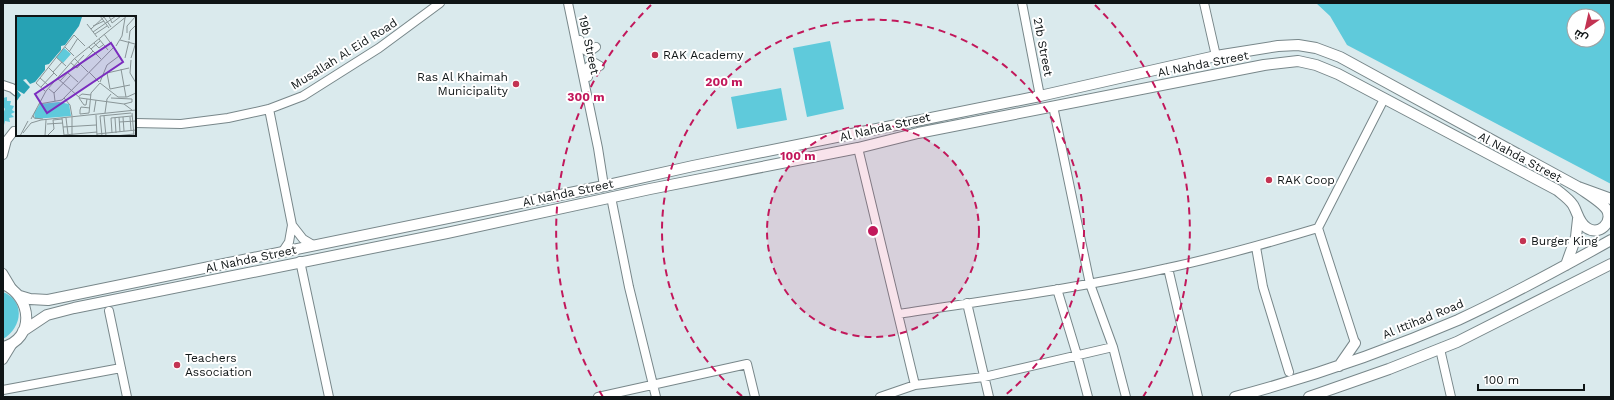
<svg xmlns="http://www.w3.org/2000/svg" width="1614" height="400" font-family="'Work Sans',Cairo,sans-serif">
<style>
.green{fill:#5fcadb;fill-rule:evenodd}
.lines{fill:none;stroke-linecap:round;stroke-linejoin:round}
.minor-casing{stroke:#78878a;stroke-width:10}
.major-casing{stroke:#78878a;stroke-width:12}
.minor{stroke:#fff;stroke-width:8}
.major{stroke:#fff;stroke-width:10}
.ring{fill:none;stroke:#c2185b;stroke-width:2;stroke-dasharray:7 5}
.poi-dot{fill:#c33352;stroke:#fff;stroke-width:1.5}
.labels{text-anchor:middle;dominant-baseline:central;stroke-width:4;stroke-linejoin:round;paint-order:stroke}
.street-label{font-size:12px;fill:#0f1516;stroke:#fff}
.poi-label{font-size:12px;fill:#0f1516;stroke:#fff;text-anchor:start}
.inset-road{fill:none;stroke:#899597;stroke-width:1}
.view{fill:#7b2cbf;fill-opacity:0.15;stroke:#7b2cbf;stroke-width:2}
.inset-edge{fill:none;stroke:#0f1516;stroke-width:2}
.centre{fill:#c2185b;stroke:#fff;stroke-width:2}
.ring-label{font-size:12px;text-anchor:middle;font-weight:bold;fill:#c2185b;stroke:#fff;stroke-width:4;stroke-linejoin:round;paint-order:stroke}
</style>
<rect width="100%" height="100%" fill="#daeaed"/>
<!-- green -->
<path class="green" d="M 1316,3 L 1611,3 L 1611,184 L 1347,45 L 1330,16 ZM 1574,16 L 1598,16 L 1598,40 L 1574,40 Z
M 830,41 L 844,109 L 807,117 L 793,48 Z
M 781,88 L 787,120 L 737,129 L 731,97 Z
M 7,97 L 7,101 L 11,101 L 10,105 L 14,106 L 12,110 L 15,112 L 11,114 L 14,117 L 9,118 L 10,122 L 5,121 L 4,125 L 3,114 L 5,109 L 3,106 L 3,98 Z
M 3,292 C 26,301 22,328 3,339 Z"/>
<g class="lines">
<defs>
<path id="minor" d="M 568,3 L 598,148 L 604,186
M 1022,3 L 1040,96
M 1204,3 L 1216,56
M 580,40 C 581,46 582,50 589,52 L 596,47
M 588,77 L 587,68 L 591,64 L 595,63 L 600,66
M 3,85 L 12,88 L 17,92
M 1053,106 L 1090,284 L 1113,347 L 1126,397
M 269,109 L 292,225 L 289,242 L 283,251
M 135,123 L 181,124 L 228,118 L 269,109 L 303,96 L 379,48 L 440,3
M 858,148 L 915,385
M 3,155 L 7,140 L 14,131
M 611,197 L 629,287 L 656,397
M 292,225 L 303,239 L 313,245
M 1256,247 L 1263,287 L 1289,372
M 300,261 L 329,397
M 1168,268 L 1198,397
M 3,273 L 12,288
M 1057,289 L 1077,355 L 1088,397
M 967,303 L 989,397
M 109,311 L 127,397
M 899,314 C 989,300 1080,288 1168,268 C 1219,257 1268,243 1318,228
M 1355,343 L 1318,228 L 1384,99
M 1440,349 L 1451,397
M 3,360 L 14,342
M 3,390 L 121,368
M 598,397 L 747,364 L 755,397
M 880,397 L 915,385 L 984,377 L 1113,347"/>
<path id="major" d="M 1566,265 L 1576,237 L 1578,219
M 3,284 C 33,297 35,339 3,347
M 20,296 L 30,299 L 48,300 L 604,186 L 693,166 L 1040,96 L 1216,56 L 1278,46 L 1298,45 L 1316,48 L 1340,57 L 1578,187 L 1611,199
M 23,331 L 47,315 L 74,308 L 447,233 L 650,189 L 858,148 L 918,133 L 1264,65 L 1298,61 L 1316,65 L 1338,74 L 1557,190 C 1563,195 1569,199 1573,205 C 1578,213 1578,222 1587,228 C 1599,236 1613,223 1607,210 C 1602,202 1586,193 1578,187
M 1339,366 L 1355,343
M 1235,397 C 1311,377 1386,351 1458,320 C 1510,296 1561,268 1611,240
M 1309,397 L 1389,369 L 1457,342 L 1611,264"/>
</defs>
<!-- minor casing -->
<use href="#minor" class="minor-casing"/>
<!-- major casing -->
<use href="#major" class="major-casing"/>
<!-- minor -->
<use href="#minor" class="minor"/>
<!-- major -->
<use href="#major" class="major"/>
</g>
<!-- distance rings -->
<circle cx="873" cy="231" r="106" fill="#c2185b" fill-opacity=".12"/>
<g class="ring">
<circle cx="873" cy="231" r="106"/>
<path d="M742 396A211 211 0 1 1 1004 396"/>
<path d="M603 397A317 317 0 0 1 651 5M1095 5A317 317 0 0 1 1143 397"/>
</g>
<!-- markers -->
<g class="poi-dot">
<circle cx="655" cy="55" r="4"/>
<circle cx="516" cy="84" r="4"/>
<circle cx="1269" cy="180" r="4"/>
<circle cx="1523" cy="241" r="4"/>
<circle cx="177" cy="365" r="4"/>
</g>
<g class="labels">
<!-- street labels -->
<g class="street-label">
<text transform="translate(589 45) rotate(78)">19b Street</text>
<text transform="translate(1043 47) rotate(79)">21b Street</text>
<text transform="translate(344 54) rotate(-32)">Musallah Al Eid Road</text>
<text transform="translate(1203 64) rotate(-11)">Al Nahda Street</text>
<text transform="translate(885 127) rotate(-13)">Al Nahda Street</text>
<text transform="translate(1520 157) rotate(28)">Al Nahda Street</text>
<text transform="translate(568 193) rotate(-12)">Al Nahda Street</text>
<text transform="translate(251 259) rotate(-12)">Al Nahda Street</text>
<text transform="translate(1423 319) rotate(-22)">Al Ittihad Road</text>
</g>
<!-- poi labels -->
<g class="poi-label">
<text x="663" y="55">RAK Academy</text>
<text x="508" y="77" text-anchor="end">Ras Al Khaimah<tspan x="508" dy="14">Municipality</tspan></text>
<text x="1277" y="180">RAK Coop</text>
<text x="1531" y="241">Burger King</text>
<text x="185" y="358">Teachers<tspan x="185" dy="14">Association</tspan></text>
</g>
</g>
<!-- overview -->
<g transform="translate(16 16)">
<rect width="120" height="120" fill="#daeaed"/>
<path d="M 48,32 L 55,38 L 47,47 L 40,41 ZM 43,86 L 53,88 L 55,100 L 19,103 L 18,97 L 24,88 Z" fill="#5fcadb"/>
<path d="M 0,0 L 70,0 L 66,1 L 63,10 L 49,29 L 45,30 L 45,34 L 33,48 L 29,49 L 29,54 L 19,66 L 14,68 L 10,63 L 7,64 L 14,71 L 8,78 L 1,74 L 5,79 L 0,86 Z" fill="#27a2b4"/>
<path class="inset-road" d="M 84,0 L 93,12M 93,0 L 96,7 L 105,0M 88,1 L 95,11M 71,8 L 81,21M 77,10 L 88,5M 75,13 L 89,0M 77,16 L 100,0M 111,17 L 111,10 L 120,0M 79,18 L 91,10M 88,18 L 96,29M 83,23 L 92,34M 104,24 L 119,28M 113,24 L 114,15 L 119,10M 78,27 L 83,32 L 87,29M 100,30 L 106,20 L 109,2M 49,31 L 58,40M 73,31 L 85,43M 75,33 L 84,25M 53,36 L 62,22M 40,41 L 50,50M 109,42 L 113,25M 115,42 L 120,26M 59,43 L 72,56M 115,44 L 114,57 L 120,67M 55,47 L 61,52 L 77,35M 32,51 L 41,60M 113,52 L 91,57 L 94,73 L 114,69M 105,53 L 110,81M 37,56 L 46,46M 73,56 L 83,66M 52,57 L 62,66M 24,62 L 58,19 L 69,30M 41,62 L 55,74M 44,65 L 68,39M 84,66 L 91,49 L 103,40M 84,67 L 102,81 L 111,81 L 120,77M 25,71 L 38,57M 33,73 L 38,77 L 39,85M 55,74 L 64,82 L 108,88 L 116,94M 29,75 L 20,67 L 24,62 L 32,69M 38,77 L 55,59M 62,81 L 66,78 L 75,79M 48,82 L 54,89 L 56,100M 63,82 L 68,89 L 70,89 L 71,83M 95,82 L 116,83 L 116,86 L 108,88M 23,88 L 46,84 L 97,32M 78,96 L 80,84M 73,97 L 75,77 L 84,67M 73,97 L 64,98 L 64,94 L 65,91 L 74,92M 89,97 L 91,83 L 95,78M 116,97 L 118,120M 17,99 L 18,102 L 27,103M 80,99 L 81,120M 84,100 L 115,97M 84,100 L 86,120M 88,100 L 90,120M 56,101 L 56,120M 103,101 L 104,116M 107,101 L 108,115M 114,101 L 115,114M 46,102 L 48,119 L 81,116M 50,102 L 52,118M 95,102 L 116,100M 95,102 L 96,117M 99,102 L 100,117M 15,103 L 30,75 L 58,43 L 111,0M 25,104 L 120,94M 103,106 L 120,105M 31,108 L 47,107M 47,111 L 80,109M 7,117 L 15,107 L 25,104M 81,118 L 120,114M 32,119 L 38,113 L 37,104 L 46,103M 4,120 L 12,105M 29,120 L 30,104M 99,120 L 118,118"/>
<path class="view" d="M 95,27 L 107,46 L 31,97 L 19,78 Z"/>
<rect width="120" height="120" class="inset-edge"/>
</g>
<circle cx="873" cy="231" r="6" class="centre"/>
<g class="ring-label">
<text x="724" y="86">200 m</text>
<text x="586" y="101">300 m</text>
<text x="798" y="160">100 m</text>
</g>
<!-- border -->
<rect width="1614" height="400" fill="none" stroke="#0f1516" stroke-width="8"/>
<!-- north arrow -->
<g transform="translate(1586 28) rotate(214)"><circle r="19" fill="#ffffff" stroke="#9fa1a2"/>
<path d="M0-3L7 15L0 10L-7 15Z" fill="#c33352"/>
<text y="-6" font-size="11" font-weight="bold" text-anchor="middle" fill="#0f1516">ش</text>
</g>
<!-- scale -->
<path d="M1478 384v6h106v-6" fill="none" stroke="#0f1516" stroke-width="2"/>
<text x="1484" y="384" font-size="12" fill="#0f1516" stroke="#ffffff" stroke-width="3" paint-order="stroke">100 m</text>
</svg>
